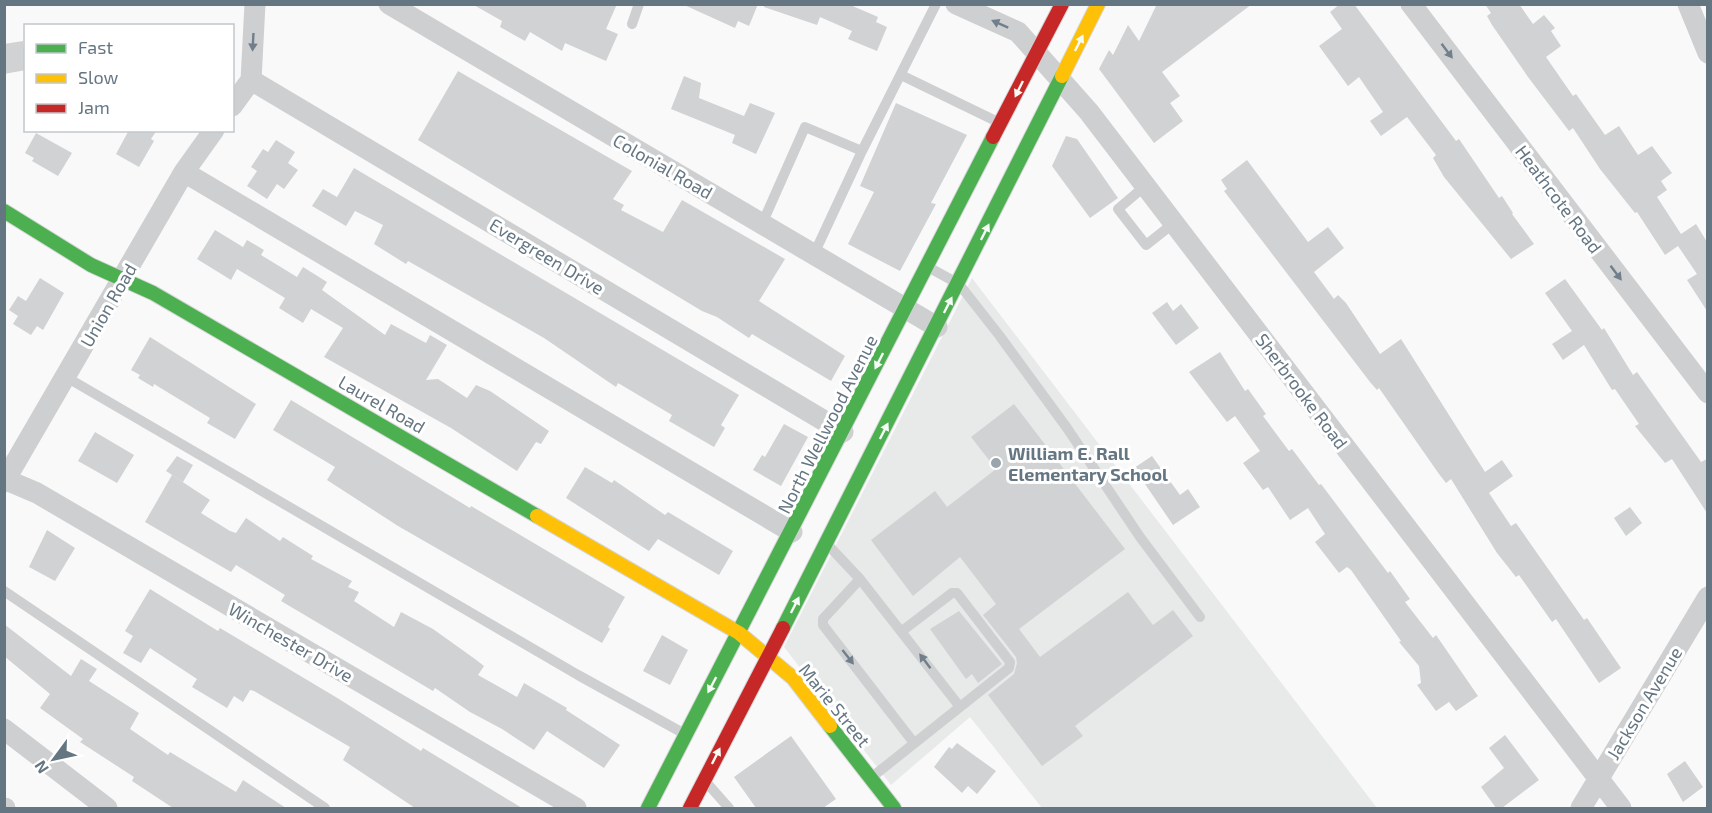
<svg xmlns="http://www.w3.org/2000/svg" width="1712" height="813" font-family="'Exo 2',sans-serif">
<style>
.built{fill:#e8e9e9}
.building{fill:#d0d2d3}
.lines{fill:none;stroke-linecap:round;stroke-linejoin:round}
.fast-casing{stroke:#d5d6d7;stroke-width:16}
.slow-casing{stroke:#d5d6d7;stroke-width:16}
.jam-casing{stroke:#d5d6d7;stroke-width:16}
.lane{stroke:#cecfd0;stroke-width:10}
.street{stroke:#cecfd0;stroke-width:21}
.fast{stroke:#4caf50;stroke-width:14}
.slow{stroke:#ffc107;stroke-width:14}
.jam{stroke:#c62828;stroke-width:14}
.oneway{fill:#707f8b}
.oneway2{fill:#f6fbf6}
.poi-dot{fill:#99a4ac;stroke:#fff;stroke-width:2}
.labels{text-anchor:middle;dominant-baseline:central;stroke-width:6;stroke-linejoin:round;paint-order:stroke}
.street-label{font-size:18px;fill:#657683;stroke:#fff}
.poi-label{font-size:18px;font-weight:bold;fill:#657683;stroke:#fff;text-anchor:start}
</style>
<rect width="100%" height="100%" fill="#f9f9f9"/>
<!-- built -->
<path class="built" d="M 972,278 L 1377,808 L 1042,808 L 970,717 L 891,785 L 784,647 Z"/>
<!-- building -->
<path class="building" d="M 472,4 L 617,4 L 606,29 L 618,34 L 606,61 L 565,43 L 562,51 L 530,32 L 525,41 L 500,27 L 502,21 Z
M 682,4 L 758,4 L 749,26 L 738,21 L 735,28 Z
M 764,4 L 848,4 L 878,17 L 876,22 L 887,27 L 877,51 L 848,39 L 852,31 L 820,17 L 817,25 L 764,7 Z
M 1157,4 L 1252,4 L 1162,72 L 1180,96 L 1170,103 L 1183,121 L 1154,143 L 1099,69 L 1109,50 L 1113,55 L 1128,25 L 1139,41 Z
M 1340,4 L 1354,4 L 1456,141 L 1459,139 L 1499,198 L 1502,196 L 1513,213 L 1512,214 L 1534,244 L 1511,259 L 1444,177 L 1433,158 L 1436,155 L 1407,117 L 1381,136 L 1370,121 L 1383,112 L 1359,77 L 1348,86 L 1319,46 L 1342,29 L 1330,12 Z
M 1485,4 L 1519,4 L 1533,24 L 1544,15 L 1555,28 L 1551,31 L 1561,46 L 1546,57 L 1573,96 L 1576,94 L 1605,135 L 1619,126 L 1638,155 L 1652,146 L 1672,173 L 1661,181 L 1667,190 L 1657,197 L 1681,234 L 1696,224 L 1707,242 L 1707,311 L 1687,280 L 1697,274 L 1678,246 L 1665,255 L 1637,212 L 1635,213 L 1600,169 L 1573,128 L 1569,131 L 1528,77 L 1492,25 L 1487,16 L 1491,13 Z
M 23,41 L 26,70 L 4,74 L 4,44 Z
M 458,71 L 632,171 L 613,199 L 624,205 L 621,210 L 663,232 L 682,200 L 785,259 L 759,301 L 845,356 L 831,381 L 752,334 L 749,338 L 717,317 L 702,311 L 418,140 Z
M 684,76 L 701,83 L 699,98 L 744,116 L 750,103 L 775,113 L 756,154 L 732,143 L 735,135 L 671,109 Z
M 896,103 L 967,135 L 931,203 L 936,204 L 900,271 L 848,244 L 874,192 L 860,186 Z
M 129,130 L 157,130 L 151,139 L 154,141 L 139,167 L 116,154 Z
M 36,133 L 72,153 L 58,176 L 32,161 L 34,158 L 25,153 Z
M 1066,136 L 1077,139 L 1118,198 L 1090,218 L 1052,166 Z
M 276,140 L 295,152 L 288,163 L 298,170 L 284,189 L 277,184 L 267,199 L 247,186 L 257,171 L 251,167 L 263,149 L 268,152 Z
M 1247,160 L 1308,242 L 1328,227 L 1344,248 L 1314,272 L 1334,299 L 1338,295 L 1346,303 L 1380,354 L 1401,339 L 1485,472 L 1502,460 L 1513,476 L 1489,493 L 1511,526 L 1516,523 L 1584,620 L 1587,618 L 1621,668 L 1599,683 L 1556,619 L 1552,622 L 1519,575 L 1516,577 L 1497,553 L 1451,479 L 1446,483 L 1439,474 L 1379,388 L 1377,390 L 1370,382 L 1224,191 L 1227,189 L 1221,180 Z
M 354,168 L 739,395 L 721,425 L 725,428 L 714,447 L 669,421 L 672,415 L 618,383 L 616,387 L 544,338 L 408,261 L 406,264 L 374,244 L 383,225 L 355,211 L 346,226 L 312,206 L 323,189 L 337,197 Z
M 215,230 L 243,247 L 247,240 L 264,250 L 261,255 L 297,277 L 303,267 L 327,282 L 322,290 L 385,335 L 391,324 L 426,343 L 430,335 L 447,345 L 426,380 L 438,379 L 467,398 L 476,385 L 490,391 L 549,431 L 541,444 L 536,442 L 517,471 L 451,428 L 324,357 L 343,328 L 311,309 L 303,323 L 279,308 L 285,298 L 237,269 L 231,280 L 197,259 Z
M 40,278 L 64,293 L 43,330 L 37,326 L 31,335 L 13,324 L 18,316 L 9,310 L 18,296 L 26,301 Z
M 1565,279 L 1602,330 L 1604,328 L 1633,375 L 1637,372 L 1701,462 L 1707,459 L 1707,513 L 1672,459 L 1665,463 L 1635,426 L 1639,424 L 1615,389 L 1612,390 L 1584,345 L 1563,360 L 1552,344 L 1572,331 L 1545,293 Z
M 1167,302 L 1173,311 L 1181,304 L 1199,328 L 1176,345 L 1152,313 Z
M 150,337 L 256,404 L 235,439 L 207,423 L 210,418 L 154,384 L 153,387 L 138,378 L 140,375 L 131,370 Z
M 1220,352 L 1245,391 L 1248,389 L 1266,414 L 1263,416 L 1289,451 L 1292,449 L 1319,485 L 1321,484 L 1388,573 L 1390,571 L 1410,599 L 1405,602 L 1433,638 L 1436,635 L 1478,696 L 1456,711 L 1449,702 L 1436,711 L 1417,685 L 1421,683 L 1419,666 L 1399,642 L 1401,641 L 1351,570 L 1347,567 L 1339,573 L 1315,542 L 1325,534 L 1308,508 L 1290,520 L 1268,487 L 1263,490 L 1243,463 L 1260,451 L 1235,416 L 1227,422 L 1189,372 Z
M 291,400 L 470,508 L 471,506 L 625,597 L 608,627 L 610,629 L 602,643 L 398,526 L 327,480 L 335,467 L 273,430 Z
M 1014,404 L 1125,549 L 1019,629 L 1040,657 L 1128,592 L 1153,625 L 1173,610 L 1193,636 L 1075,726 L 1083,736 L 1042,766 L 988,695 L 1014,674 L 1017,663 L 1016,657 L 983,615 L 996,604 L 960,557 L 913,596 L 871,540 L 935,491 L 947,507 L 996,469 L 971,437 Z
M 784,424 L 808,437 L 781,486 L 753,470 L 762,455 L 765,457 Z
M 95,432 L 134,455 L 117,483 L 78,461 Z
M 177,456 L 193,465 L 183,482 L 166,471 Z
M 1152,456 L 1180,495 L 1188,489 L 1200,507 L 1173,525 L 1134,468 Z
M 585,467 L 612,483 L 614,480 L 665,515 L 668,512 L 733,551 L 719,575 L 658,539 L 649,551 L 566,498 Z
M 172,475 L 210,500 L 201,513 L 230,531 L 236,533 L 246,518 L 280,541 L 283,537 L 313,556 L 311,559 L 352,581 L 348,587 L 359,592 L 354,601 L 394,627 L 401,612 L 433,629 L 475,659 L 484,666 L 478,675 L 517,697 L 524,683 L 567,708 L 566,710 L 620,745 L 604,768 L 547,731 L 534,750 L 502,729 L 470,712 L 435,688 L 433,691 L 281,601 L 285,595 L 236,565 L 231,572 L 145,522 Z
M 1630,507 L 1642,523 L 1626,536 L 1614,518 Z
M 47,530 L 75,548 L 55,581 L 29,567 Z
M 150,589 L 218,631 L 220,628 L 339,699 L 421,751 L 423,748 L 522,808 L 415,808 L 343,760 L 350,747 L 254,691 L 250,690 L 243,702 L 234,696 L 227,708 L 192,687 L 197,679 L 150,648 L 141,663 L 123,653 L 133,636 L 125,631 Z
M 959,611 L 1002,664 L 978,683 L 972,674 L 966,679 L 930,629 Z
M 4,624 L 71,676 L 81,659 L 97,669 L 89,681 L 139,713 L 130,729 L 168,755 L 170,752 L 236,792 L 243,780 L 286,808 L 173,808 L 132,781 L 134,777 L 80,742 L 83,739 L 40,708 L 50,694 L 4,656 Z
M 662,635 L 688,650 L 670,685 L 643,671 Z
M 1505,735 L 1539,780 L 1502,808 L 1496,808 L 1481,787 L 1504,768 L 1489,748 Z
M 791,736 L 836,799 L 823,808 L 756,808 L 734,777 Z
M 957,743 L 996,771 L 977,794 L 968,786 L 962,793 L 934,767 L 949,747 L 952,749 Z
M 1685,761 L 1703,787 L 1683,802 L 1667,774 Z"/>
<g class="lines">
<defs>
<path id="fast" d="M 4,211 L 91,265 L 153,293 L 537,516
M 783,628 L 1062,76
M 830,726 L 894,808
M 648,808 L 993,137"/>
<path id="slow" d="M 1062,76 L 1098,4
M 537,516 L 739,633 L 793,678 L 830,726"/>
<path id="jam" d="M 993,137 L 1062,4
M 690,808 L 783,628"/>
</defs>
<!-- fast casing -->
<use href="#fast" class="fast-casing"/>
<!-- slow casing -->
<use href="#slow" class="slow-casing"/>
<!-- jam casing -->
<use href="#jam" class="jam-casing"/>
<!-- lane -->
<path class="lane" d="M 632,24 L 639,4
M 901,75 L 998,122
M 1145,186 L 1118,209 L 1146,245 L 1174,223
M 762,224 L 805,127 L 862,151
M 814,254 L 862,151 L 936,4
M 928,267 L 959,284 L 999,335 L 1067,428 L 1140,537 L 1200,617
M 66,377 L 578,675 L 683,733
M 828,545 L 860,579 L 960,707
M 860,579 L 823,619 L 823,625 L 914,743
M 4,591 L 325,808
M 872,777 L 1009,668 L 1010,662 L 957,593 L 952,593 L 902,631
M 706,782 L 729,808"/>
<!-- street -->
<path class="street" d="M 389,4 L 937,327
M 956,4 L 1018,32 L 1089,112 L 1621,808
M 1411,4 L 1708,393
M 1688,4 L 1708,53
M 251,80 L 843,432
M 232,106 L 251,80 L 255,4
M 184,172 L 792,532
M 4,479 L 37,493 L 576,808
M 4,482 L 184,172 L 214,130
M 4,729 L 107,808
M 4,808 L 5,808
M 1581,808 L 1708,597"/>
<!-- fast -->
<use href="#fast" class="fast"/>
<!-- slow -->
<use href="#slow" class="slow"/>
<!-- jam -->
<use href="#jam" class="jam"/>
</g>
<!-- one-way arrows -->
<defs><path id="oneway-solid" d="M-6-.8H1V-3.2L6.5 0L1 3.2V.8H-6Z" transform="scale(1.5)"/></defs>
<g class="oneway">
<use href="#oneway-solid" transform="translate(1000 24) rotate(-156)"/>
<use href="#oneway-solid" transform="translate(253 42) rotate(93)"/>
<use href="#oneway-solid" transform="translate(1447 51) rotate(53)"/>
<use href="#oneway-solid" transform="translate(1616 273) rotate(53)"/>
<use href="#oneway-solid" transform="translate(848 657) rotate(52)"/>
<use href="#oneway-solid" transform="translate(925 661) rotate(-127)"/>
</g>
<g class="oneway2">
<use href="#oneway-solid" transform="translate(1079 43) rotate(-63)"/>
<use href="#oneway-solid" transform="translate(1019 89) rotate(116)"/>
<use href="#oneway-solid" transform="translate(985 232) rotate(-63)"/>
<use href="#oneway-solid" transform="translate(948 305) rotate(-63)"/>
<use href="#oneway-solid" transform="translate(879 361) rotate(117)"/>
<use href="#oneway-solid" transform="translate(884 431) rotate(-63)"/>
<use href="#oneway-solid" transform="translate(795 605) rotate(-63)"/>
<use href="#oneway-solid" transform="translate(712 685) rotate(118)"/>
<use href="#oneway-solid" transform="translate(716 756) rotate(-63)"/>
</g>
<!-- markers -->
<circle class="poi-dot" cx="996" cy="463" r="6"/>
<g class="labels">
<!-- street labels -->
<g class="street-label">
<text transform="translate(663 166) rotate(30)">Colonial Road</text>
<text transform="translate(1559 199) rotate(53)">Heathcote Road</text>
<text transform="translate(547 256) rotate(31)">Evergreen Drive</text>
<text transform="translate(108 305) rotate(-60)">Union Road</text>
<text transform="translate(1302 391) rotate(53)">Sherbrooke Road</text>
<text transform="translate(382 404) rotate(30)">Laurel Road</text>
<text transform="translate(827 424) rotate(-63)">North Wellwood Avenue</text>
<text transform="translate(291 642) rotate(30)">Winchester Drive</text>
<text transform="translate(1644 703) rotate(-59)">Jackson Avenue</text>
<text transform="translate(835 705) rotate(51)">Marie Street</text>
</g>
<!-- poi labels -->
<g class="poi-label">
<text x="1008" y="453">William E. Rall<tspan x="1008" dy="21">Elementary School</tspan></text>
</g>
</g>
<!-- border -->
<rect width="1712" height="813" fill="none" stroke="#657683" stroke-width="12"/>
<!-- legend -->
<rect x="24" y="24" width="210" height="108" fill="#ffffff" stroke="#c1c8cd" stroke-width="1.5"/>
<rect x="36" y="44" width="30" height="9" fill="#4caf50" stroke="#c1c8cd" stroke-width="1.5"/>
<text x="78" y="54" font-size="18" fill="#657683">Fast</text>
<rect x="36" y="74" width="30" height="9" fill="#ffc107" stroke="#c1c8cd" stroke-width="1.5"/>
<text x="78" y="84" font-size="18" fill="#657683">Slow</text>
<rect x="36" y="104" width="30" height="9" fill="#c62828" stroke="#c1c8cd" stroke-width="1.5"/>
<text x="78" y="114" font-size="18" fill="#657683">Jam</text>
<!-- north arrow -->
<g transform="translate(54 759) rotate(237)" stroke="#ffffff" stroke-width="4.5" paint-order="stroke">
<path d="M0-4.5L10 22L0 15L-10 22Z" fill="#657683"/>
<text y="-9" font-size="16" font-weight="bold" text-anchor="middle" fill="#657683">N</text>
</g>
</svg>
